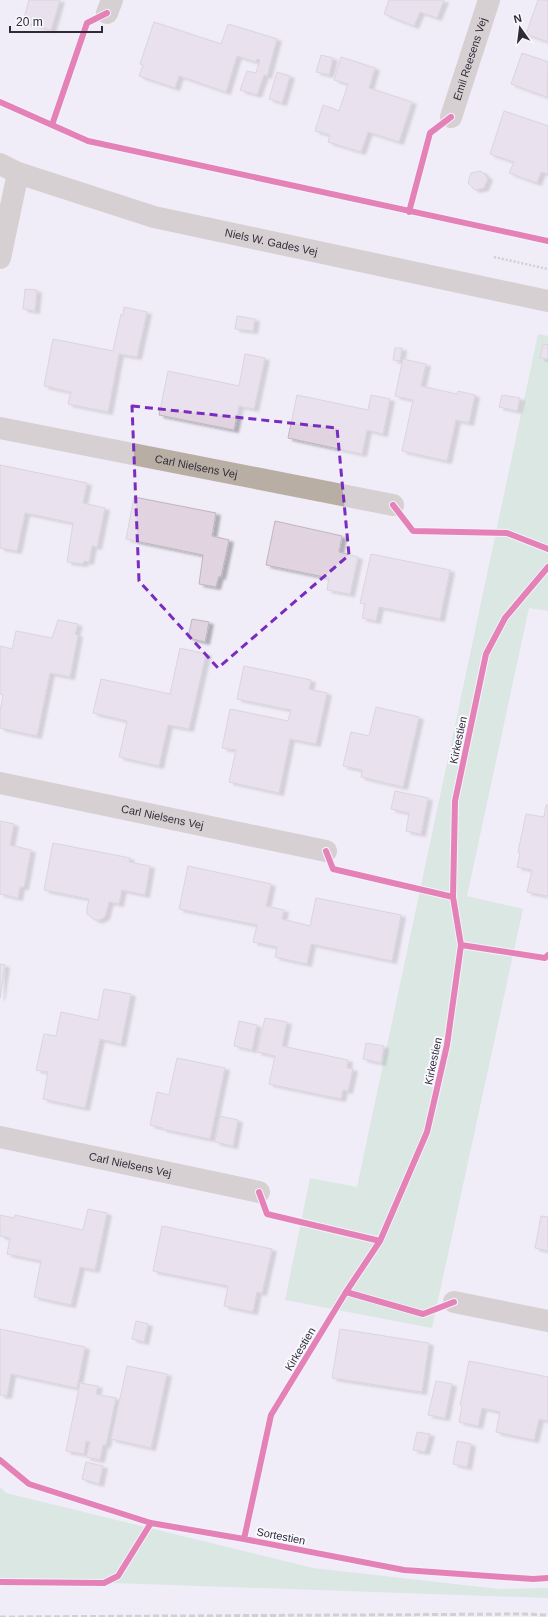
<svg xmlns="http://www.w3.org/2000/svg" width="548" height="1617" font-family="Arial,sans-serif">
<style>
.green{fill:#bfe1c8}
.building{fill:#e1d3e0;stroke:#beb7bf;filter:url(#shadow)}
.lines{fill:none;stroke-linecap:round;stroke-linejoin:round}
.path{stroke:#b0aba7;stroke-width:2.5;stroke-dasharray:2 2;stroke-linecap:butt}
.minor{stroke:#b8aea4;stroke-width:22}
.rail{stroke:#b1acaa;stroke-width:3;stroke-dasharray:6 3;stroke-linecap:butt}
.cycleway-casing{stroke:#f9f8fe;stroke-width:8}
.cycleway{stroke:#d6006c;stroke-width:6}
.marked{fill:none;stroke:#7b2cbf;stroke-width:3;stroke-dasharray:8 5;stroke-linejoin:round}
.labels{text-anchor:middle;dominant-baseline:central;stroke-width:4;stroke-linejoin:round;paint-order:stroke}
.street-label{font-size:11px;fill:#2f2c38;stroke:#f9f8fe}
</style>
<defs>
<filter id="shadow"><feDropShadow dx="4.5" dy="2.5" stdDeviation="1" flood-color="#0004"/></filter>
</defs>
<rect width="100%" height="100%" fill="#f0edf8"/>
<!-- green -->
<path class="green" d="M 538,334 L 548,336 L 548,611 L 529,608 L 467,896 L 523,909 L 432,1328 L 285,1300 L 310,1178 L 357,1187 Z
M 0,1487 L 6,1493 L 313,1568 L 499,1589 L 548,1588 L 548,1598 L 0,1579 Z"/>
<!-- building -->
<path class="building" d="M 29,0 L 60,0 L 51,30 L 23,22 Z
M 389,0 L 444,0 L 437,18 L 420,12 L 414,26 L 384,14 Z
M 538,0 L 548,0 L 548,42 L 526,34 Z
M 154,22 L 221,44 L 228,24 L 277,39 L 267,76 L 264,75 L 257,95 L 240,90 L 247,71 L 256,73 L 260,60 L 257,59 L 256,62 L 237,56 L 226,92 L 179,76 L 175,88 L 139,76 L 143,65 L 140,64 Z
M 522,53 L 548,62 L 547,97 L 511,84 Z
M 321,55 L 333,58 L 329,75 L 316,72 Z
M 341,57 L 375,68 L 369,88 L 412,102 L 399,142 L 368,132 L 361,152 L 328,142 L 330,135 L 315,131 L 323,105 L 339,111 L 348,84 L 334,80 Z
M 277,72 L 290,76 L 282,103 L 269,99 Z
M 504,111 L 548,126 L 548,174 L 541,172 L 537,183 L 509,173 L 514,162 L 490,154 Z
M 481,171 L 488,178 L 484,188 L 475,190 L 468,183 L 471,173 Z
M 25,289 L 37,290 L 35,311 L 23,309 Z
M 124,307 L 147,312 L 137,357 L 119,354 L 108,412 L 68,404 L 71,392 L 44,386 L 53,339 L 113,351 L 121,314 L 123,315 Z
M 237,316 L 255,319 L 253,331 L 235,329 Z
M 543,344 L 548,345 L 548,359 L 540,358 Z
M 395,348 L 402,348 L 400,361 L 393,360 Z
M 245,354 L 265,358 L 254,409 L 239,406 L 234,430 L 159,415 L 168,371 L 239,386 Z
M 403,359 L 426,364 L 421,386 L 457,394 L 458,391 L 475,395 L 469,423 L 456,420 L 447,461 L 402,451 L 413,400 L 395,396 Z
M 297,395 L 368,410 L 371,395 L 390,399 L 383,434 L 367,430 L 362,454 L 288,438 Z
M 502,395 L 520,398 L 517,411 L 499,407 Z
M 0,465 L 87,483 L 83,503 L 105,508 L 97,547 L 92,546 L 89,562 L 84,561 L 83,564 L 67,562 L 73,523 L 25,513 L 17,551 L 0,548 Z
M 134,497 L 216,513 L 212,536 L 229,540 L 221,577 L 219,576 L 216,587 L 199,584 L 203,555 L 126,539 Z
M 275,521 L 342,536 L 339,552 L 358,557 L 350,594 L 327,590 L 329,578 L 266,565 Z
M 371,554 L 450,570 L 440,619 L 379,607 L 376,621 L 362,618 L 365,604 L 360,603 Z
M 192,619 L 209,622 L 205,642 L 188,638 Z
M 58,620 L 78,624 L 75,634 L 78,635 L 70,677 L 50,673 L 37,736 L 0,728 L 0,712 L 3,695 L 0,694 L 0,646 L 12,649 L 16,631 L 52,638 Z
M 180,648 L 206,654 L 189,729 L 168,725 L 159,766 L 119,757 L 127,721 L 93,713 L 101,679 L 170,694 Z
M 244,666 L 311,680 L 309,689 L 327,693 L 316,744 L 290,739 L 279,793 L 229,782 L 236,750 L 222,748 L 230,709 L 288,721 L 291,710 L 237,699 Z
M 376,707 L 419,717 L 403,787 L 361,777 L 362,770 L 343,766 L 351,732 L 369,736 Z
M 395,791 L 428,798 L 421,834 L 406,831 L 409,813 L 391,809 Z
M 546,805 L 548,805 L 548,896 L 527,892 L 532,870 L 517,867 L 520,853 L 518,852 L 526,814 L 544,817 Z
M 0,821 L 14,824 L 10,845 L 31,850 L 24,887 L 20,887 L 18,898 L 0,894 Z
M 53,843 L 130,858 L 129,862 L 150,866 L 145,895 L 122,890 L 119,904 L 109,902 L 105,917 L 100,920 L 95,920 L 87,914 L 87,909 L 89,899 L 44,890 Z
M 188,866 L 271,884 L 266,906 L 284,910 L 282,919 L 310,926 L 316,898 L 401,915 L 392,961 L 311,944 L 307,964 L 275,957 L 277,947 L 253,942 L 257,925 L 179,909 Z
M 0,964 L 5,965 L 0,998 Z
M 104,989 L 131,994 L 121,1044 L 100,1039 L 85,1108 L 43,1099 L 48,1072 L 36,1070 L 44,1034 L 56,1036 L 61,1012 L 98,1020 Z
M 265,1018 L 287,1022 L 282,1046 L 348,1060 L 347,1068 L 353,1069 L 348,1091 L 343,1090 L 341,1099 L 269,1084 L 275,1056 L 257,1052 Z
M 239,1021 L 257,1025 L 252,1050 L 234,1046 Z
M 366,1043 L 384,1046 L 381,1063 L 363,1059 Z
M 177,1058 L 225,1068 L 210,1139 L 162,1129 L 163,1128 L 150,1125 L 157,1092 L 169,1095 Z
M 220,1116 L 238,1120 L 233,1146 L 215,1142 Z
M 88,1209 L 107,1213 L 95,1270 L 80,1267 L 71,1305 L 34,1297 L 41,1261 L 7,1254 L 10,1238 L 0,1236 L 0,1215 L 14,1218 L 15,1215 L 83,1230 Z
M 541,1216 L 548,1217 L 548,1251 L 535,1248 Z
M 162,1226 L 272,1249 L 262,1293 L 257,1292 L 253,1312 L 224,1306 L 228,1286 L 153,1271 Z
M 136,1321 L 148,1324 L 144,1342 L 132,1339 Z
M 0,1329 L 85,1347 L 77,1388 L 11,1374 L 7,1396 L 0,1395 Z
M 340,1329 L 429,1343 L 422,1392 L 332,1378 Z
M 469,1361 L 548,1377 L 548,1421 L 539,1419 L 534,1440 L 496,1432 L 500,1412 L 482,1408 L 478,1426 L 459,1422 L 462,1406 L 460,1405 Z
M 127,1366 L 167,1374 L 151,1448 L 111,1439 Z
M 436,1381 L 452,1384 L 445,1418 L 428,1415 Z
M 80,1383 L 98,1386 L 96,1394 L 116,1398 L 106,1445 L 103,1445 L 100,1460 L 86,1457 L 90,1442 L 86,1441 L 84,1454 L 66,1451 Z
M 417,1432 L 430,1434 L 425,1452 L 413,1450 Z
M 457,1441 L 471,1444 L 467,1467 L 453,1464 Z
M 86,1462 L 103,1466 L 99,1484 L 82,1479 Z"/>
<g class="lines">
<!-- path -->
<path class="path" d="M 494,257 L 548,269"/>
<!-- minor -->
<g class="minor">
<path d="M 107,13 L 112,0"/>
<path id="s1" d="M 451,117 L 489,0"/>
<path id="s2" d="M 0,164 L 18,173 L 154,217 L 548,301"/>
<path d="M 0,258 L 18,173"/>
<path id="s3" d="M 0,428 L 393,505"/>
<path id="s4" d="M 0,783 L 326,851"/>
<path id="s5" d="M 0,1137 L 259,1192"/>
<path d="M 454,1302 L 548,1321"/>
</g>
<!-- rail -->
<path class="rail" d="M 0,1617 L 523,1614 L 548,1615"/>
<defs>
<path id="cycleway" d="M 0,102 L 88,141 L 548,241
M 52,125 L 87,23 L 107,13
M 409,212 L 430,133 L 451,117
M 393,505 L 413,531 L 507,533 L 548,549
M 326,851 L 333,869 L 453,897
M 461,945 L 545,958 L 548,955
M 259,1192 L 267,1214 L 380,1241
M 346,1292 L 423,1314 L 454,1302
M 0,1460 L 29,1484 L 151,1523 L 244,1539 L 404,1570 L 533,1579 L 548,1578
M 244,1539 L 271,1415 L 346,1292 L 380,1241 L 427,1132 L 447,1045 L 461,945 L 453,897 L 455,801 L 486,654 L 505,618 L 548,567
M 0,1582 L 104,1583 L 118,1576 L 151,1523"/>
</defs>
<!-- cycleway casing -->
<use href="#cycleway" class="cycleway-casing"/>
<!-- cycleway -->
<use href="#cycleway" class="cycleway"/>
</g>
<!-- marked area -->
<path d="M0 0H548V1617H0ZM 132,406 L 337,428 L 349,555 L 218,668 L 139,581 Z" fill="#f0edf8" fill-opacity=".55" fill-rule="evenodd"/>
<path class="marked" d="M 132,406 L 337,428 L 349,555 L 218,668 L 139,581 Z"/>
<g class="labels">
<!-- street labels -->
<g class="street-label">
<text stroke="none"><textPath href="#s1" startOffset="61">Emil Reesens Vej</textPath></text>
<text stroke="none"><textPath href="#s2" startOffset="283">Niels W. Gades Vej</textPath></text>
<text stroke="none"><textPath href="#s3" startOffset="200">Carl Nielsens Vej</textPath></text>
<text transform="translate(458 740) rotate(-78)">Kirkestien</text>
<text stroke="none"><textPath href="#s4" startOffset="166">Carl Nielsens Vej</textPath></text>
<text transform="translate(433 1061) rotate(-78)">Kirkestien</text>
<text stroke="none"><textPath href="#s5" startOffset="133">Carl Nielsens Vej</textPath></text>
<text transform="translate(300 1349) rotate(-59)">Kirkestien</text>
<text transform="translate(281 1536) rotate(11)">Sortestien</text>
</g>
</g>
<!-- north arrow -->
<g transform="translate(520 28) rotate(346)" stroke="#f9f8fe" stroke-width="3" paint-order="stroke">
<path d="M0-3L7 15L0 10L-7 15Z" fill="#2f2c38"/>
<text y="-6" font-size="11" font-weight="bold" text-anchor="middle" fill="#2f2c38">N</text>
</g>
<!-- scale -->
<path d="M10 26v6h92v-6" fill="none" stroke="#2f2c38" stroke-width="2"/>
<text x="16" y="26" font-size="12" fill="#2f2c38" stroke="#f9f8fe" stroke-width="3" paint-order="stroke">20 m</text>
</svg>
